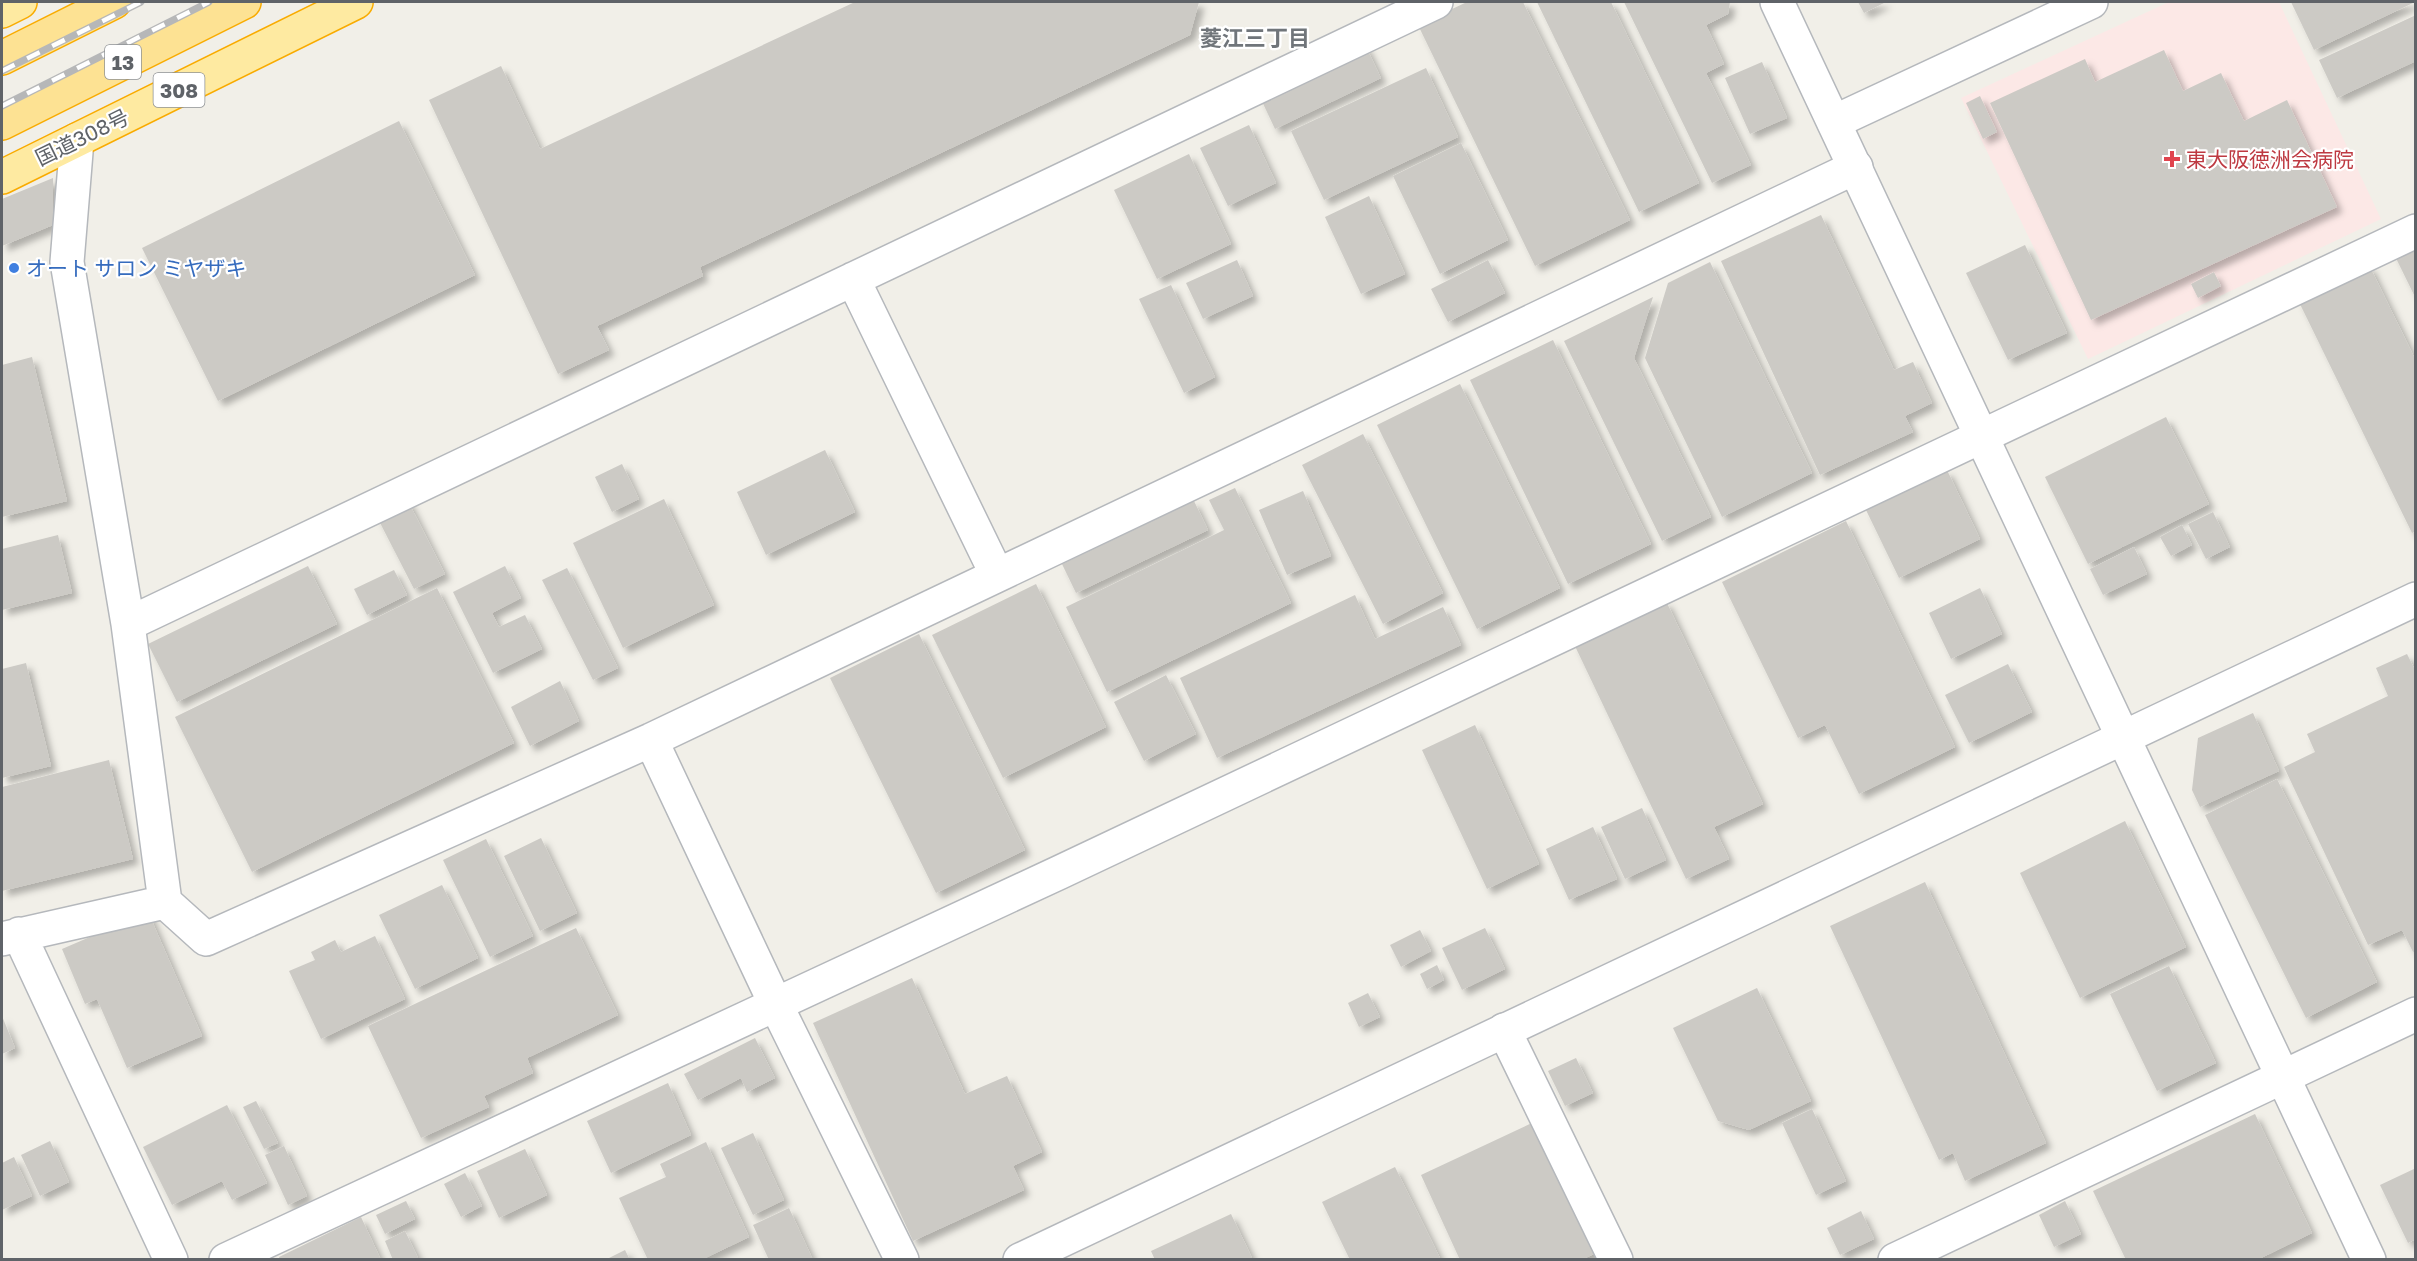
<svg xmlns="http://www.w3.org/2000/svg" width="2417" height="1261" font-family="'Golos Text','Noto Sans JP',sans-serif">
<style>
.medical{fill:#fce8e6}
.building{fill:#cccac5;filter:url(#shadow)}
.lines{fill:none;stroke-linecap:round;stroke-linejoin:round}
.minor-casing{stroke:#b5b8bc;stroke-width:36}
.tertiary-casing{stroke:#b5b8bc;stroke-width:36}
.trunk-casing{stroke:#f9ab00;stroke-width:36}
.motorway-casing{stroke:#f9ab00;stroke-width:36}
.minor{stroke:#fff;stroke-width:33}
.tertiary{stroke:#fff;stroke-width:33}
.trunk{stroke:#feeaa1;stroke-width:33}
.motorway{stroke:#fde293;stroke-width:33}
.rail-casing{stroke:#b6b7b8;stroke-width:7}
.rail{stroke:#fff;stroke-width:4.5;stroke-dasharray:14;stroke-linecap:butt}
.health-dot{fill:#e0444e;stroke:#fff;stroke-width:2}
.shop-dot{fill:#3f7fe0;stroke:#fff;stroke-width:2}
.labels{text-anchor:middle;dominant-baseline:central;stroke-width:4.5;stroke-linejoin:round;paint-order:stroke}
.shield{fill:#fff;stroke:#8f9295;stroke-width:1.5}
.shield-label{font-size:20px;font-weight:bold;fill:#5f6368}
.street-label{font-size:21px;fill:#5f6368;stroke:#fff}
.health-label{font-size:21px;fill:#be3a42;stroke:#fff;text-anchor:start}
.shop-label{font-size:21px;fill:#366cbe;stroke:#fff;text-anchor:start}
.neighbourhood-label{font-size:22px;font-weight:bold;fill:#70757a;stroke:#fff}
</style>
<defs>
<filter id="shadow"><feDropShadow dx="5.5" dy="5.5" stdDeviation="3" flood-color="#0004"/></filter>
</defs>
<rect width="100%" height="100%" fill="#f1efe8"/>
<!-- medical -->
<path class="medical" d="M 2169,2 L 2279,2 L 2381,219 L 2088,359 L 1961,98 Z"/>
<!-- building -->
<path class="building" d="M 855,2 L 1199,2 L 1190,35 L 700,267 L 703,276 L 597,326 L 609,350 L 558,374 L 429,100 L 501,66 L 540,149 Z
M 1467,2 L 1523,2 L 1630,220 L 1535,266 L 1418,25 Z
M 1537,2 L 1611,2 L 1699,183 L 1639,212 Z
M 1624,2 L 1730,2 L 1728,14 L 1706,25 L 1724,64 L 1706,73 L 1751,165 L 1712,183 Z
M 1858,2 L 1886,2 L 1864,13 Z
M 2291,2 L 2415,2 L 2314,50 Z
M 2416,15 L 2416,61 L 2337,98 L 2319,60 Z
M 1365,45 L 1381,78 L 1275,129 L 1259,95 Z
M 2164,50 L 2183,91 L 2221,73 L 2244,121 L 2287,100 L 2337,207 L 2091,320 L 1990,103 L 2085,59 L 2095,82 Z
M 1762,62 L 1787,118 L 1750,134 L 1725,78 Z
M 1426,68 L 1458,137 L 1324,200 L 1291,131 Z
M 1980,96 L 1997,132 L 1983,139 L 1966,103 Z
M 399,121 L 475,275 L 218,401 L 142,248 Z
M 1249,125 L 1276,183 L 1228,206 L 1200,148 Z
M 1461,143 L 1508,240 L 1440,274 L 1393,176 Z
M 1189,154 L 1231,244 L 1157,279 L 1114,190 Z
M 53,178 L 53,225 L 2,246 L 2,199 Z
M 1369,196 L 1405,274 L 1361,294 L 1325,217 Z
M 1821,215 L 1894,370 L 1913,362 L 1932,403 L 1905,416 L 1913,432 L 1820,475 L 1721,261 Z
M 2416,239 L 2416,299 L 2392,250 Z
M 2025,245 L 2067,333 L 2008,360 L 1966,273 Z
M 1237,260 L 1253,296 L 1203,319 L 1186,283 Z
M 1488,260 L 1505,293 L 1448,322 L 1431,289 Z
M 1710,262 L 1812,473 L 1722,517 L 1645,358 L 1668,283 Z
M 2369,265 L 2416,361 L 2416,531 L 2412,533 L 2298,300 Z
M 2214,272 L 2221,286 L 2198,298 L 2191,284 Z
M 1171,285 L 1215,377 L 1184,393 L 1139,299 Z
M 1653,297 L 1634,358 L 1711,517 L 1662,541 L 1564,341 Z
M 1553,340 L 1651,544 L 1568,584 L 1470,380 Z
M 32,357 L 67,501 L 2,517 L 2,365 Z
M 1460,384 L 1560,588 L 1477,629 L 1377,425 Z
M 2166,417 L 2209,504 L 2088,564 L 2045,477 Z
M 1363,434 L 1443,593 L 1383,624 L 1302,465 Z
M 825,450 L 855,512 L 766,555 L 737,492 Z
M 622,464 L 639,499 L 612,512 L 595,477 Z
M 1947,470 L 1980,539 L 1899,578 L 1866,510 Z
M 1235,488 L 1291,603 L 1107,692 L 1066,607 L 1224,530 L 1209,500 Z
M 1303,491 L 1331,556 L 1287,575 L 1259,510 Z
M 407,499 L 445,574 L 414,589 L 376,515 Z
M 664,499 L 714,605 L 623,648 L 573,543 Z
M 1194,501 L 1208,530 L 1076,593 L 1062,564 Z
M 2213,512 L 2230,547 L 2206,559 L 2188,524 Z
M 1846,521 L 1955,747 L 1859,794 L 1825,725 L 1798,738 L 1722,582 Z
M 2182,525 L 2192,545 L 2171,556 L 2160,537 Z
M 58,535 L 72,593 L 2,610 L 2,549 Z
M 2134,547 L 2147,574 L 2103,595 L 2090,569 Z
M 308,566 L 337,624 L 177,702 L 148,644 Z
M 505,566 L 521,598 L 492,613 L 499,627 L 525,615 L 542,649 L 493,673 L 453,592 Z
M 567,568 L 618,668 L 593,680 L 542,580 Z
M 394,570 L 407,595 L 367,615 L 354,589 Z
M 1036,584 L 1106,727 L 1003,778 L 932,635 Z
M 437,588 L 514,743 L 252,872 L 175,717 Z
M 1980,588 L 2002,634 L 1951,659 L 1929,613 Z
M 1355,595 L 1375,639 L 1443,607 L 1461,645 L 1217,758 L 1180,678 Z
M 1666,601 L 1763,804 L 1714,827 L 1729,859 L 1686,879 L 1574,644 Z
M 919,634 L 1025,850 L 936,893 L 830,678 Z
M 2407,654 L 2416,672 L 2416,951 L 2413,952 L 2402,930 L 2368,945 L 2284,767 L 2315,752 L 2307,734 L 2388,696 L 2376,668 Z
M 26,663 L 51,766 L 2,778 L 2,669 Z
M 2008,664 L 2032,712 L 1969,743 L 1945,695 Z
M 1166,675 L 1196,734 L 1144,761 L 1114,702 Z
M 560,681 L 579,721 L 530,746 L 511,707 Z
M 2253,713 L 2279,771 L 2200,807 L 2192,790 L 2198,738 Z
M 1475,725 L 1539,864 L 1487,889 L 1422,750 Z
M 109,760 L 133,859 L 2,891 L 2,787 Z
M 2277,779 L 2377,982 L 2306,1018 L 2205,815 Z
M 1642,808 L 1666,860 L 1625,879 L 1601,827 Z
M 2125,821 L 2186,947 L 2080,998 L 2020,873 Z
M 1593,827 L 1617,879 L 1569,900 L 1546,849 Z
M 541,838 L 577,913 L 540,931 L 504,856 Z
M 486,839 L 533,936 L 490,957 L 443,860 Z
M 1925,882 L 2046,1143 L 1965,1181 L 1953,1153 L 1939,1160 L 1830,926 Z
M 442,885 L 478,958 L 415,989 L 379,915 Z
M 148,912 L 202,1036 L 127,1068 L 97,999 L 85,1004 L 62,949 Z
M 576,928 L 618,1015 L 527,1058 L 533,1073 L 484,1096 L 489,1107 L 421,1138 L 368,1026 Z
M 1485,928 L 1505,969 L 1462,990 L 1442,948 Z
M 1420,930 L 1431,951 L 1401,967 L 1390,945 Z
M 375,936 L 405,999 L 321,1039 L 289,971 L 315,960 L 311,952 L 335,940 L 341,952 Z
M 1437,965 L 1444,980 L 1427,989 L 1420,974 Z
M 2169,966 L 2216,1063 L 2157,1091 L 2110,994 Z
M 912,978 L 965,1094 L 1007,1076 L 1042,1152 L 1013,1166 L 1024,1190 L 913,1241 L 813,1023 Z
M 1757,988 L 1811,1101 L 1749,1130 L 1718,1121 L 1673,1028 Z
M 1368,993 L 1380,1017 L 1359,1027 L 1348,1003 Z
M 2,1016 L 15,1048 L 2,1054 Z
M 755,1038 L 775,1078 L 747,1092 L 741,1078 L 698,1100 L 684,1074 Z
M 1576,1058 L 1593,1093 L 1565,1106 L 1548,1071 Z
M 668,1083 L 691,1135 L 611,1173 L 587,1121 Z
M 256,1101 L 278,1143 L 264,1149 L 243,1107 Z
M 227,1105 L 267,1183 L 232,1200 L 222,1181 L 172,1205 L 143,1147 Z
M 1812,1109 L 1846,1181 L 1816,1195 L 1782,1123 Z
M 2255,1114 L 2312,1233 L 2257,1260 L 2126,1260 L 2093,1191 Z
M 1534,1122 L 1596,1253 L 1581,1260 L 1460,1260 L 1421,1175 Z
M 753,1133 L 784,1200 L 753,1215 L 721,1148 Z
M 50,1141 L 69,1182 L 40,1196 L 21,1155 Z
M 706,1142 L 749,1237 L 701,1260 L 648,1260 L 619,1198 L 666,1177 L 660,1164 Z
M 284,1146 L 307,1196 L 288,1205 L 265,1155 Z
M 525,1149 L 547,1195 L 499,1218 L 477,1171 Z
M 14,1157 L 32,1196 L 2,1210 L 2,1163 Z
M 1395,1167 L 1441,1260 L 1350,1260 L 1322,1202 Z
M 2416,1168 L 2416,1239 L 2408,1243 L 2380,1185 Z
M 465,1173 L 482,1206 L 461,1217 L 444,1184 Z
M 406,1201 L 415,1219 L 385,1234 L 376,1215 Z
M 2065,1201 L 2081,1234 L 2054,1247 L 2039,1215 Z
M 789,1208 L 813,1260 L 769,1260 L 753,1225 Z
M 1861,1211 L 1874,1239 L 1840,1255 L 1827,1228 Z
M 1231,1214 L 1253,1260 L 1155,1260 L 1151,1251 Z
M 361,1217 L 381,1260 L 280,1260 L 279,1257 Z
M 405,1231 L 419,1260 L 393,1260 L 385,1241 Z
M 625,1250 L 630,1260 L 605,1260 Z"/>
<g class="lines">
<defs>
<path id="minor" d="M 1834,122 L 2091,2
M 77,140 L 67,262 L 128,624 L 165,902 L 206,939 L 651,740 L 1856,167
M 853,279 L 997,575
M 128,624 L 1436,2
M 651,740 L 776,1005 L 902,1260
M 19,934 L 171,1260
M 2,939 L 165,902
M 1504,1030 L 1616,1260
M 226,1260 C 958,921 1688,580 2416,231
M 1895,1260 L 2416,1014"/>
<path id="tertiary" d="M 1777,2 L 2369,1260
M 1020,1260 L 2416,599"/>
<path id="trunk" d="M 2,11 L 20,2
M 2,177 L 356,2"/>
<path id="motorway" d="M 2,58 L 114,2
M 2,123 L 244,2"/>
</defs>
<!-- minor casing -->
<use href="#minor" class="minor-casing"/>
<!-- tertiary casing -->
<use href="#tertiary" class="tertiary-casing"/>
<!-- trunk casing -->
<use href="#trunk" class="trunk-casing"/>
<!-- motorway casing -->
<use href="#motorway" class="motorway-casing"/>
<!-- minor -->
<use href="#minor" class="minor"/>
<!-- tertiary -->
<use href="#tertiary" class="tertiary"/>
<!-- trunk -->
<use href="#trunk" class="trunk"/>
<!-- motorway -->
<use href="#motorway" class="motorway"/>
<defs>
<path id="rail" d="M 2,71 L 141,2
M 2,106 L 209,2"/>
</defs>
<!-- rail casing -->
<use href="#rail" class="rail-casing"/>
<!-- rail -->
<use href="#rail" class="rail"/>
</g>
<!-- markers -->
<path class="health-dot" d="M2169 150h6v6h6v6h-6v6h-6v-6h-6v-6h6z"/>
<circle class="shop-dot" cx="14" cy="268" r="6"/>
<g class="labels">
<!-- shield labels -->
<g class="shield">
<rect x="105" y="45" width="36" height="34" rx="4.5"/>
<rect x="153.5" y="73" width="51" height="34" rx="4.5"/>
</g>
<g class="shield-label">
<text x="123" y="62">13</text>
<text x="179" y="90">308</text>
</g>
<!-- street labels -->
<g class="street-label">
<text transform="translate(82 137) rotate(-26)">国道308号</text>
</g>
<!-- health labels -->
<g class="health-label">
<text x="2186" y="159">東大阪徳洲会病院</text>
</g>
<!-- shop labels -->
<g class="shop-label">
<text x="26" y="268">オート サロン ミヤザキ</text>
</g>
<!-- neighbourhood labels -->
<g class="neighbourhood-label">
<text x="1255" y="37">菱江三丁目</text>
</g>
</g>
<!-- border -->
<rect width="2417" height="1261" fill="none" stroke="#5f6368" stroke-width="6"/>
</svg>
